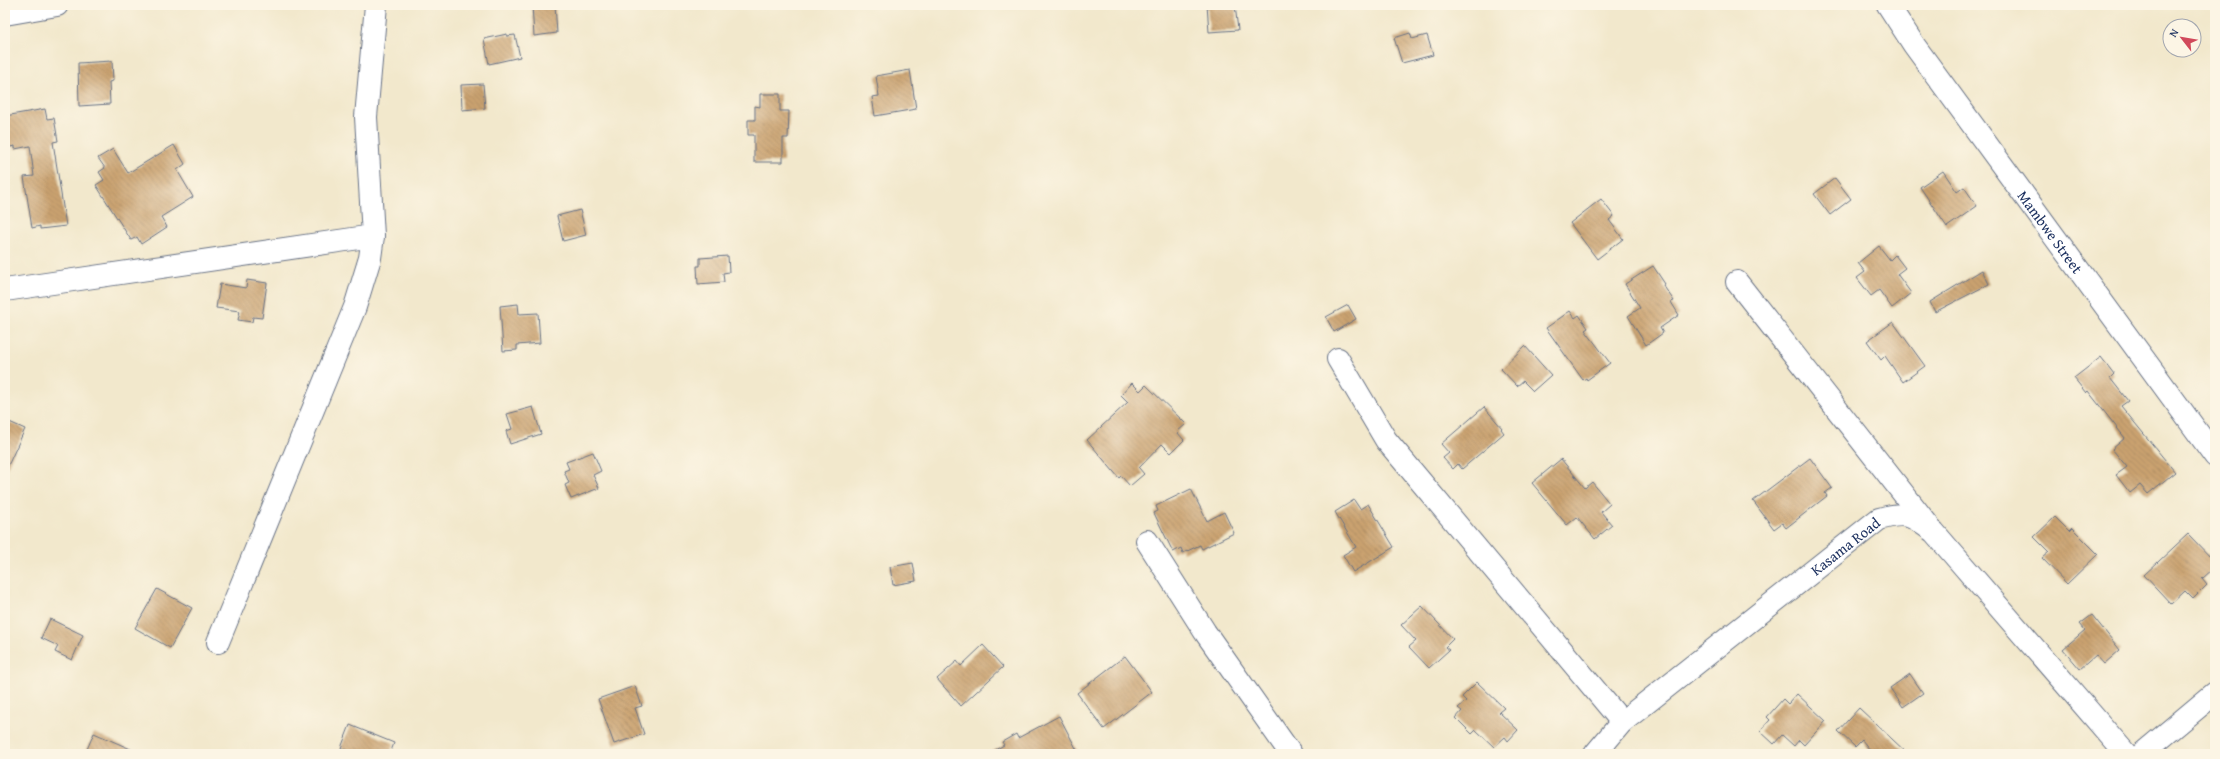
<svg xmlns="http://www.w3.org/2000/svg" width="2220" height="759" font-family="'Gentium Book Plus',serif">
<style>
.building{fill:url(#building-back-hatch)}
.lines{fill:none;stroke-linecap:round;stroke-linejoin:round}
.minor-casing{stroke:#667084;stroke-width:24}
.minor{stroke:#fff;stroke-width:22}
.labels{text-anchor:middle;dominant-baseline:central;stroke-width:4;stroke-linejoin:round;paint-order:stroke}
.street-label{font-size:15px;fill:#1b2f5e;stroke:#fcf5e5}
</style>
<defs>
<pattern id="building-back-hatch" width="6" height="6" patternUnits="userSpaceOnUse"><rect width="6" height="6" fill="#caa26f"/><path d="M-1 5l2 2M0 0l6 6M5-1l2 2" fill="none" stroke="#a3845e"/></pattern>
</defs>
<rect width="100%" height="100%" fill="#fcf5e5"/>
<filter id="ink" filterUnits="userSpaceOnUse"><feTurbulence type="fractalNoise" baseFrequency=".025" numOctaves="2"/><feDisplacementMap in="SourceGraphic" scale="8" xChannelSelector="R" yChannelSelector="G"/><feConvolveMatrix kernelMatrix="1 2 1 2 8 2 1 2 1" color-interpolation-filters="sRGB"/></filter>
<filter id="wash" filterUnits="userSpaceOnUse"><feTurbulence type="fractalNoise" baseFrequency=".012" numOctaves="4" result="noise"/><feDisplacementMap in="SourceGraphic" scale="16" xChannelSelector="R" yChannelSelector="G"/><feGaussianBlur stdDeviation="0.9" result="paint"/><feColorMatrix in="noise" values="0 0 0 0 0 0 0 0 0 0 0 0 0 0 0 0 0 1.4 0 .05"/><feComposite in="paint" operator="in"/></filter>
<g filter="url(#wash)">
<rect width="100%" height="100%" fill="#f2e8cc"/>
<g id="blocks">
<!-- building -->
<path class="building" d="M 532,5 L 555,5 L 557,33 L 534,36 Z
M 1207,5 L 1235,5 L 1238,30 L 1209,32 Z
M 1410,33 L 1412,39 L 1427,35 L 1433,55 L 1402,63 L 1394,38 Z
M 507,34 L 507,36 L 515,35 L 520,57 L 489,64 L 484,39 Z
M 112,61 L 113,81 L 109,82 L 110,104 L 79,106 L 78,63 Z
M 910,70 L 916,109 L 875,116 L 872,97 L 879,96 L 876,76 Z
M 483,84 L 485,108 L 462,110 L 461,85 Z
M 760,94 L 780,94 L 780,111 L 789,111 L 788,138 L 783,138 L 783,162 L 754,162 L 754,135 L 748,135 L 748,120 L 755,120 L 755,106 L 760,107 Z
M 45,109 L 47,119 L 54,118 L 58,141 L 53,142 L 66,226 L 40,229 L 40,226 L 32,228 L 24,177 L 34,176 L 30,146 L 15,149 L 15,146 L 5,148 L 5,116 Z
M 174,145 L 185,164 L 177,170 L 193,197 L 161,217 L 167,227 L 141,244 L 137,237 L 131,240 L 96,185 L 104,180 L 99,172 L 105,168 L 98,158 L 113,149 L 128,173 Z
M 1943,171 L 1957,192 L 1964,187 L 1977,206 L 1947,227 L 1920,187 Z
M 1835,178 L 1851,199 L 1830,215 L 1814,194 Z
M 1601,199 L 1614,216 L 1609,220 L 1623,239 L 1597,259 L 1570,223 Z
M 580,210 L 586,235 L 563,241 L 557,216 Z
M 1879,246 L 1890,260 L 1895,255 L 1905,268 L 1897,274 L 1911,293 L 1892,308 L 1879,290 L 1871,296 L 1857,278 L 1865,272 L 1858,263 Z
M 728,256 L 729,272 L 723,273 L 724,282 L 698,284 L 697,266 L 700,266 L 700,258 Z
M 1653,266 L 1665,284 L 1663,285 L 1674,301 L 1671,302 L 1679,315 L 1660,328 L 1663,333 L 1646,345 L 1628,316 L 1640,308 L 1625,284 Z
M 1982,270 L 1989,284 L 1935,312 L 1930,302 Z
M 247,280 L 267,283 L 262,318 L 253,317 L 252,322 L 238,320 L 240,311 L 216,308 L 220,284 L 246,288 Z
M 518,304 L 519,314 L 538,313 L 540,343 L 517,345 L 517,350 L 503,351 L 500,306 Z
M 1348,305 L 1356,319 L 1334,332 L 1326,317 Z
M 1570,311 L 1575,318 L 1579,315 L 1588,328 L 1585,330 L 1610,363 L 1587,380 L 1586,378 L 1583,380 L 1546,328 Z
M 1893,322 L 1925,366 L 1903,382 L 1885,356 L 1881,360 L 1867,341 Z
M 1525,346 L 1551,375 L 1533,391 L 1523,381 L 1517,386 L 1501,369 Z
M 2101,357 L 2114,374 L 2110,378 L 2128,401 L 2121,406 L 2175,472 L 2148,494 L 2140,485 L 2130,493 L 2116,475 L 2127,467 L 2112,449 L 2125,438 L 2088,391 L 2086,393 L 2074,378 Z
M 1132,383 L 1140,391 L 1146,385 L 1186,424 L 1177,432 L 1184,440 L 1171,453 L 1162,444 L 1139,468 L 1144,474 L 1130,486 L 1121,476 L 1119,478 L 1087,440 L 1128,402 L 1121,395 Z
M 533,407 L 541,434 L 510,444 L 506,431 L 512,429 L 507,414 Z
M 1484,407 L 1502,428 L 1501,429 L 1504,433 L 1462,469 L 1458,464 L 1453,469 L 1443,458 L 1449,453 L 1441,444 Z
M 5,420 L 25,429 L 5,472 Z
M 593,452 L 601,471 L 593,475 L 599,488 L 571,499 L 565,485 L 569,483 L 564,471 L 569,469 L 566,462 Z
M 1810,458 L 1832,488 L 1825,493 L 1827,496 L 1786,528 L 1782,523 L 1774,529 L 1753,501 Z
M 1561,459 L 1585,488 L 1592,482 L 1610,504 L 1601,512 L 1612,525 L 1595,539 L 1577,517 L 1567,525 L 1532,483 Z
M 1191,489 L 1207,521 L 1224,512 L 1234,533 L 1202,549 L 1200,545 L 1183,553 L 1181,548 L 1173,552 L 1154,513 L 1158,511 L 1156,506 Z
M 1354,500 L 1360,509 L 1368,504 L 1394,547 L 1353,572 L 1343,555 L 1356,547 L 1335,512 Z
M 2055,517 L 2069,531 L 2072,528 L 2098,554 L 2067,584 L 2042,558 L 2049,552 L 2034,537 Z
M 2188,534 L 2215,562 L 2215,567 L 2202,579 L 2207,585 L 2193,599 L 2185,591 L 2171,604 L 2144,575 Z
M 913,563 L 916,581 L 893,585 L 890,567 Z
M 157,589 L 192,608 L 170,648 L 135,628 Z
M 1422,606 L 1453,639 L 1445,647 L 1449,650 L 1429,668 L 1409,647 L 1416,641 L 1401,625 Z
M 2092,615 L 2120,650 L 2104,664 L 2096,655 L 2080,669 L 2063,649 L 2085,630 L 2080,624 Z
M 50,619 L 83,635 L 72,660 L 55,652 L 58,646 L 41,638 Z
M 983,645 L 1003,667 L 961,706 L 937,679 L 957,661 L 961,666 Z
M 1125,656 L 1152,692 L 1104,729 L 1077,693 Z
M 1910,674 L 1923,693 L 1903,707 L 1890,688 Z
M 1477,682 L 1504,708 L 1499,712 L 1518,730 L 1508,741 L 1505,737 L 1494,747 L 1476,730 L 1472,734 L 1456,718 L 1462,711 L 1458,708 L 1466,701 L 1462,697 Z
M 635,686 L 642,706 L 635,708 L 644,734 L 614,744 L 598,699 Z
M 1797,694 L 1826,721 L 1804,745 L 1799,740 L 1794,746 L 1782,735 L 1774,744 L 1760,731 L 1770,720 L 1767,717 L 1783,699 L 1788,704 Z
M 1859,708 L 1908,754 L 1873,754 L 1862,740 L 1855,747 L 1838,731 Z
M 1059,716 L 1079,754 L 988,754 L 1004,745 L 1002,742 L 1016,734 L 1018,738 Z
M 350,725 L 394,743 L 390,754 L 355,754 L 341,748 Z
M 94,733 L 142,754 L 85,754 Z"/>
</g>
</g>
<g filter="url(#ink)">
<use href="#blocks" fill-opacity="0" stroke="#667084" stroke-width="1"/>
<g class="lines">
<defs>
<g id="minor">
<path id="s1" d="M 1888,5 L 1914,45 L 2215,456"/>
<path d="M 5,14 L 57,5"/>
<path d="M 1737,282 L 1928,525"/>
<path d="M 5,290 L 373,236"/>
<path d="M 1338,359 L 1386,440 L 1622,722"/>
<path d="M 1147,541 L 1205,632 L 1291,754"/>
<path d="M 218,642 L 355,307 L 370,258 L 373,236 L 366,117 L 376,5"/>
<path id="s2" d="M 1595,754 L 1622,722 L 1879,519 C 1907,511 1911,515 1934,532 L 2126,754"/>
<path d="M 2142,754 L 2215,693"/>
</g>
</defs>
<!-- minor casing -->
<use href="#minor" class="minor-casing"/>
<!-- minor -->
<use href="#minor" class="minor"/>
</g>
</g>
<g class="labels">
<!-- street labels -->
<g class="street-label">
<text stroke="none"><textPath href="#s1" startOffset="279">Mambwe Street</textPath></text>
<text stroke="none"><textPath href="#s2" startOffset="326">Kasama Road</textPath></text>
</g>
</g>
<!-- margin -->
<rect width="2220" height="759" fill="none" stroke="#fcf5e5" stroke-width="20"/>
<!-- north arrow -->
<g transform="translate(2182 38) rotate(301)"><circle r="19" fill="#fcf5e5" stroke="#a2a6af"/>
<path d="M0-3L7 15L0 10L-7 15Z" fill="#d1495b"/>
<text y="-6" font-size="11" font-weight="bold" text-anchor="middle" fill="#1b2f5e">N</text>
</g>
</svg>
